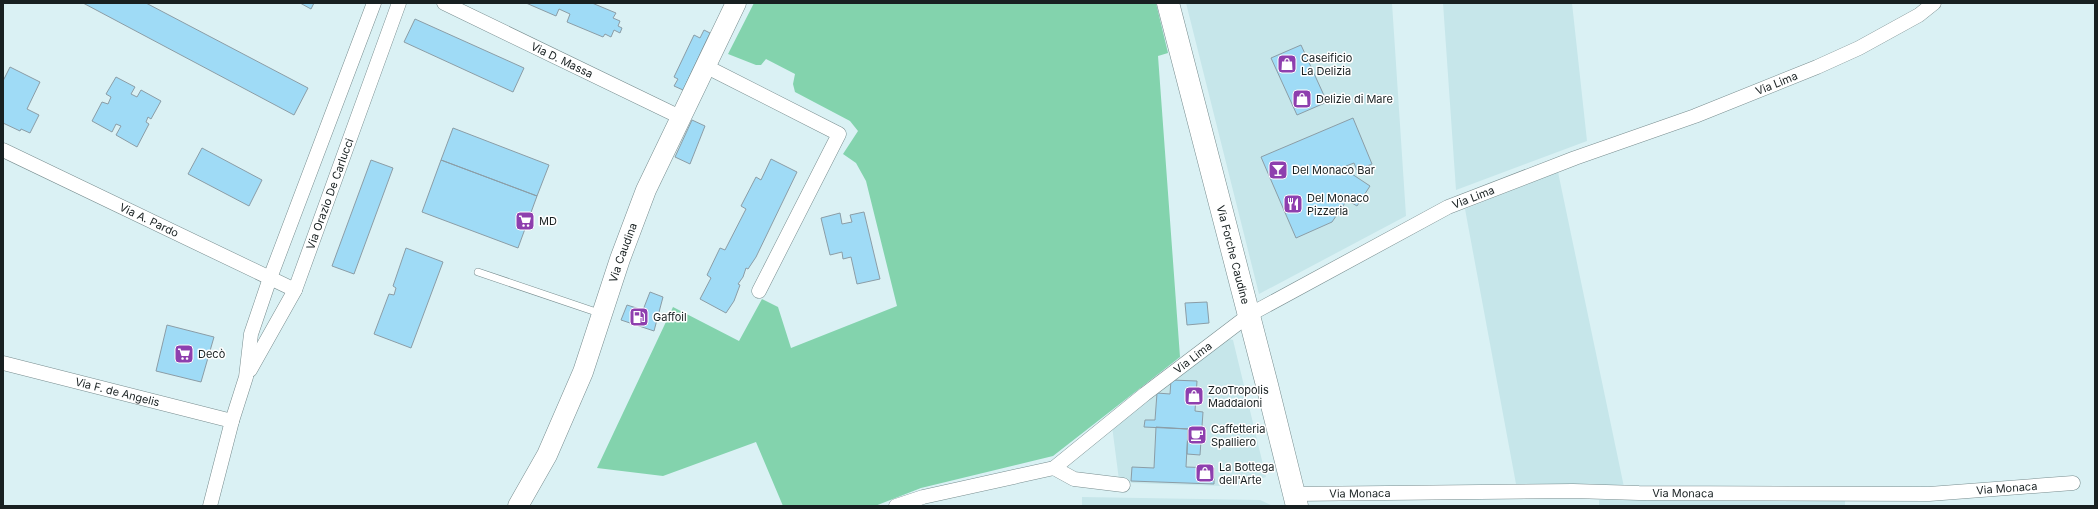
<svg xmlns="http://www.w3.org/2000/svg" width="2098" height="509" font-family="Inter,sans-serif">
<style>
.built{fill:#c6e6ea}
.green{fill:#83d3ad}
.building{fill:#9fdbf6;stroke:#8b9da6}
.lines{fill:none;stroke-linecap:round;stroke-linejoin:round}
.lane-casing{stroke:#788d8f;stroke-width:8}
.street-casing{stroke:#788d8f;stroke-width:15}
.secondary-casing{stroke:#788d8f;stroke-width:21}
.primary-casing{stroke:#788d8f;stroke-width:23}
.lane{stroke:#fff;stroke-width:7}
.street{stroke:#fff;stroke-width:14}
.secondary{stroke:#fff;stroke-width:20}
.primary{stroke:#fff;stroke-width:22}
.labels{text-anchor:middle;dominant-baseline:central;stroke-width:3;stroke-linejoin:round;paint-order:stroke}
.poi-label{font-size:11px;fill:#182021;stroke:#fff;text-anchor:start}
.street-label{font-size:11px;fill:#182021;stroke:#fff}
</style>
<rect width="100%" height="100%" fill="#daf1f4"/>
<!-- built -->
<path class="built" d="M 1186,3 L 1392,3 L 1406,216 L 1259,294 Z
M 1443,3 L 1572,3 L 1587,141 L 1456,190 Z
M 1558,172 L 1624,487 L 1516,484 L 1465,209 Z
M 1226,338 L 1233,340 L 1266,477 L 1246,484 L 1223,486 L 1133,483 L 1119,480 L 1112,426 Z
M 1082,497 L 1260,500 L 1273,506 L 1082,506 Z
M 1599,500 L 1845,501 L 1845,506 L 1599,506 Z"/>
<!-- green -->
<path class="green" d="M 754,3 L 1156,3 L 1168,53 L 1158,56 L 1180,357 L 1053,456 L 921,488 L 875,506 L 783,506 L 756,442 L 663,476 L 597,468 L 673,307 L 739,341 L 762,299 L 778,307 L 791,348 L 897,306 L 866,181 L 856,163 L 843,154 L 858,131 L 850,121 L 795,92 L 793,84 L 795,74 L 766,59 L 761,65 L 756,65 L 728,54 Z"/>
<!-- building -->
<path class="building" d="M 83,3 L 146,3 L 308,88 L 294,115 Z
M 300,3 L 314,3 L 311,9 Z
M 526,3 L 592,3 L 616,13 L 613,18 L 620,21 L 618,26 L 622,28 L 620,33 L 614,30 L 611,37 L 605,34 L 603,37 L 567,22 L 570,14 L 559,9 L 556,16 Z
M 415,19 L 524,68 L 513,92 L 404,42 Z
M 704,30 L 710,33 L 683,90 L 674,86 L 678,79 L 674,77 L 694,35 L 700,38 Z
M 1301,45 L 1327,102 L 1297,115 L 1271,58 Z
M 10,67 L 40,82 L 27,109 L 39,115 L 30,133 L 21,129 L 20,131 L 3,123 L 3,81 Z
M 116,77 L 135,87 L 131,94 L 137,97 L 141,90 L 161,101 L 151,119 L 148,117 L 146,122 L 149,124 L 137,147 L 116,135 L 121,126 L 116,124 L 112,132 L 92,121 L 102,102 L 108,104 L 111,97 L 106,94 Z
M 1353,118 L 1372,164 L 1357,170 L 1354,163 L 1346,166 L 1349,172 L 1370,186 L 1357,206 L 1347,200 L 1332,222 L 1296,238 L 1261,157 Z
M 692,120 L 705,126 L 690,164 L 675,157 Z
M 453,128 L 549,165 L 537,196 L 441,160 Z
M 202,148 L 262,180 L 249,206 L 188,174 Z
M 771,159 L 797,172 L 756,257 L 748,269 L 746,268 L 743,277 L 738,284 L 740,285 L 734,301 L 726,313 L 700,299 L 711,278 L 707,275 L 720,248 L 725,250 L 746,209 L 741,206 L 756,177 L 761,180 Z
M 371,160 L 393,168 L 354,274 L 332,266 Z
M 441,160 L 537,196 L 518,248 L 422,212 Z
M 864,212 L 880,279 L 857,284 L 851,257 L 843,259 L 842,252 L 830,255 L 821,218 L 840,213 L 842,224 L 852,222 L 850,215 Z
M 406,248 L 443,262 L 411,348 L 374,334 L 389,294 L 394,295 L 396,288 L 393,286 Z
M 650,292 L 663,297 L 654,331 L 621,320 L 627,305 L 643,310 Z
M 1207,302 L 1209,323 L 1187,325 L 1185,303 Z
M 167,325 L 214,337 L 201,382 L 156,371 Z
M 1171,380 L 1197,381 L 1195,411 L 1203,412 L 1200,455 L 1187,454 L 1188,429 L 1144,427 L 1145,420 L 1155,420 L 1157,393 L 1170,394 Z
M 1156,427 L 1188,429 L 1186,467 L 1214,468 L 1214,484 L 1131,481 L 1132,467 L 1154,468 Z"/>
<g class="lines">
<defs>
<path id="lane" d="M 478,272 L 602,314"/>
<g id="street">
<path id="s1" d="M 444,3 L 680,117"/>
<path d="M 707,67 L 839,134 L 759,291"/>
<path id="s2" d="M 3,150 L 295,290"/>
<path id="s3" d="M 3,363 L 232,421"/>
<path id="s4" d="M 250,370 L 295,290 L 399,3"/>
<path d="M 1054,468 L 1074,479 L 1123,485"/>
<path id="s5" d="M 1294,494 L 1573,491 L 1639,493 L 1929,494 L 2073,483"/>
<path d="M 210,506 L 232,421 L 246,377 L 251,334 L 270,278 L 374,3"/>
<path id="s6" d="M 896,506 L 923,497 L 1054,468 L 1145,394 L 1249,315 L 1448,207 L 1575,158 L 1695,116 L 1817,67 L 1859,48 L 1919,15 L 1934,3"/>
</g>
<g id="secondary">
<path id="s7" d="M 518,506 L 547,455 L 583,372 L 620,259 L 646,190 L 736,3"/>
</g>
<g id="primary">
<path id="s8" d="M 1168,3 L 1267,385 L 1297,506"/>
</g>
</defs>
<!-- lane casing -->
<use href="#lane" class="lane-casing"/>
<!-- street casing -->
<use href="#street" class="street-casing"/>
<!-- secondary casing -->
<use href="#secondary" class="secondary-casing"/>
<!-- primary casing -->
<use href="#primary" class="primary-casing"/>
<!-- lane -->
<use href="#lane" class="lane"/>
<!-- street -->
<use href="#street" class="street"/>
<!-- secondary -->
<use href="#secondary" class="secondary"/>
<!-- primary -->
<use href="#primary" class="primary"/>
</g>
<!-- icons -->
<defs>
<symbol id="shop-square" viewBox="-11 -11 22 22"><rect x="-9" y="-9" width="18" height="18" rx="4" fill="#8e3fae" stroke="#fff"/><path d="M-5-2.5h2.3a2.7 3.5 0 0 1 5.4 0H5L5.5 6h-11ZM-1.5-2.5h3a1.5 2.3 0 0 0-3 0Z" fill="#fff"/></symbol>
<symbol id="bar-square" viewBox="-11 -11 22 22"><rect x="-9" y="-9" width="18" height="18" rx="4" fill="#8e3fae" stroke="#fff"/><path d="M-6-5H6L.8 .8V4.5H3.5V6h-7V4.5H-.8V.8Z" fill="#fff"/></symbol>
<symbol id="restaurant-square" viewBox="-11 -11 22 22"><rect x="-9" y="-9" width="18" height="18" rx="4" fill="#8e3fae" stroke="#fff"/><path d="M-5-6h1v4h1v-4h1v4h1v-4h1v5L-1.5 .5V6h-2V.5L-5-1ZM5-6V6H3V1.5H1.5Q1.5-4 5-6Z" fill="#fff"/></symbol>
<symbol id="supermarket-square" viewBox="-11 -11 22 22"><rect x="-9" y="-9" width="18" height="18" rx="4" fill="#8e3fae" stroke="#fff"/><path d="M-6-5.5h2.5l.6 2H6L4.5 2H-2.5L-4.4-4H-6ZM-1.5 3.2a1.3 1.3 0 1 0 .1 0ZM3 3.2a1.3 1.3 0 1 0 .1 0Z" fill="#fff"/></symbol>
<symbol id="fuel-square" viewBox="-11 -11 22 22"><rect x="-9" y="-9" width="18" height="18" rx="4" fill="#8e3fae" stroke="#fff"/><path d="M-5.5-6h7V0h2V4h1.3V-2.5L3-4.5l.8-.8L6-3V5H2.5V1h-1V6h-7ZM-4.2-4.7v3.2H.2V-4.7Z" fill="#fff"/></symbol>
<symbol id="cafe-square" viewBox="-11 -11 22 22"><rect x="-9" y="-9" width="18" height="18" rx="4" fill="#8e3fae" stroke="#fff"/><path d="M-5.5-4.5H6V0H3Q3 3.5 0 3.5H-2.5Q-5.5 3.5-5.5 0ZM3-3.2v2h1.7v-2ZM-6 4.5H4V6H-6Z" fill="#fff"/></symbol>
</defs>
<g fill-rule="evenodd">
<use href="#shop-square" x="1276" y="53" width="22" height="22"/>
<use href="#shop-square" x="1291" y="88" width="22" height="22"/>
<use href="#bar-square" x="1267" y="159" width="22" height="22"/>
<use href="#restaurant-square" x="1282" y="193" width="22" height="22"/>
<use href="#supermarket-square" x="514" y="210" width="22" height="22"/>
<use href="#fuel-square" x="628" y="306" width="22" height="22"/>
<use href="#supermarket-square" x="173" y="343" width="22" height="22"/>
<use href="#shop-square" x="1183" y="385" width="22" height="22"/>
<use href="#cafe-square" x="1186" y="424" width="22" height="22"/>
<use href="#shop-square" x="1194" y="462" width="22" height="22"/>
</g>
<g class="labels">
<!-- poi labels -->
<g class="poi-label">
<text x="1301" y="58">Caseificio<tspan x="1301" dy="13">La Delizia</tspan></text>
<text x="1316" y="99">Delizie di Mare</text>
<text x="1292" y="170">Del Monaco Bar</text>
<text x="1307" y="198">Del Monaco<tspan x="1307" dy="13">Pizzeria</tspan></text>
<text x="539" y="221">MD</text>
<text x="653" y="317">Gaffoil</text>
<text x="198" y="354">Decò</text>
<text x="1208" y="390">ZooTropolis<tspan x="1208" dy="13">Maddaloni</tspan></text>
<text x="1211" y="429">Caffetteria<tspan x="1211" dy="13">Spalliero</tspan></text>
<text x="1219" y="467">La Bottega<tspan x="1219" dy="13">dell'Arte</tspan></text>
</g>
<!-- street labels -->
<g class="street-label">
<text stroke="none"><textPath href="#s1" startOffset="131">Via D. Massa</textPath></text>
<text stroke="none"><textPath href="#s6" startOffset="988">Via Lima</textPath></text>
<text stroke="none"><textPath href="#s4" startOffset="194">Via Orazio De Carlucci</textPath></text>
<text stroke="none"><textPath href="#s6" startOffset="664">Via Lima</textPath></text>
<text stroke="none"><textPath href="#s2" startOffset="162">Via A. Pardo</textPath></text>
<text stroke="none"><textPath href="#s7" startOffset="275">Via Caudina</textPath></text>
<text stroke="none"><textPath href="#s8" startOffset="260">Via Forche Caudine</textPath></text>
<text stroke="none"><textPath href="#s6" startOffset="340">Via Lima</textPath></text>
<text stroke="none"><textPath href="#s3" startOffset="118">Via F. de Angelis</textPath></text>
<text stroke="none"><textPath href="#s5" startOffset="713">Via Monaca</textPath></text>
<text stroke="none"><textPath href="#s5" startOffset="66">Via Monaca</textPath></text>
<text stroke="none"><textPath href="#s5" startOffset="389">Via Monaca</textPath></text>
</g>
</g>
<!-- border -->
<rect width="2098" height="509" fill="none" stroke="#182021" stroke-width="8"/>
</svg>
